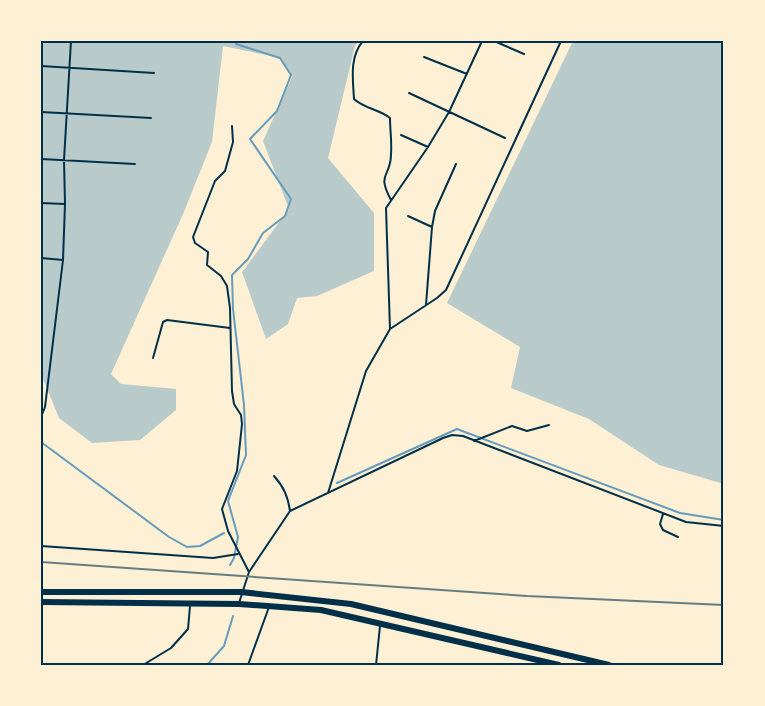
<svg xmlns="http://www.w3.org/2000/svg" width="765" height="706" font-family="'Times New Roman',serif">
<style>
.green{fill:#b9caca}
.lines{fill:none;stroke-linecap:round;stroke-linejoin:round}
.stream{stroke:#669bbc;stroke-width:2}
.service{stroke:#003049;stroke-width:2}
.primary{stroke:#003049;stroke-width:6}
.rail{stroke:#657d81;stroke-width:2}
.neatline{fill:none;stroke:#003049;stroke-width:2}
</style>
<rect width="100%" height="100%" fill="#fdf0d5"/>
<!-- green -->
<path class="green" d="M 41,41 L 358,41 L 355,46 L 328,158 L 374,213 L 374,271 L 317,296 L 297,298 L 288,324 L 266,339 L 242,272 L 289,209 L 263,141 L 292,77 L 281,58 L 223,46 L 212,142 L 183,214 L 111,374 L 121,384 L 176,389 L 176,410 L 140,440 L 92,443 L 59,418 L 41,374 Z
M 573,41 L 724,41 L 724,484 L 659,465 L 589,419 L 511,388 L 520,347 L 447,303 Z"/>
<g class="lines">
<!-- stream -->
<path class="stream" d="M 41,442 L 169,537 L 187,547 L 200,546 L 224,533
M 337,483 L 457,429 L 680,513 L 724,520
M 230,565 L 234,558 L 238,537 L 228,501 L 246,455 L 244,405 L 233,309 L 232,275 L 248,259 L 263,233 L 285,216 L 291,199 L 250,139 L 277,111 L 291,75 L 280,58 L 236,44 L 236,41
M 207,665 L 224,646 L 233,616"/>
<!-- service -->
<path class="service" d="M 363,41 C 349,57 353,80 354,99 C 365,109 379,109 390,118 C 390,130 392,142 391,154 C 391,178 376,172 391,200
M 494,41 L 524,54
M 424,57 L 467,74
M 41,66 L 154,73
M 409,93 L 505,138
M 41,112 L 151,118
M 232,126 L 233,142 L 225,171 L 215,181 L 193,237 L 195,243 L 208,252 L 207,265 L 221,276 L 227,286 L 230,308 L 232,391 L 234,404 L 241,415 L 242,424 L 237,471 L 222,509 L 228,531 L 249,572
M 401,135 L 428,147
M 41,159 L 135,164
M 41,203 L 65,204
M 408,216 L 432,227
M 41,258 L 63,260
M 426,305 L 432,227 L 435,211 L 456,164
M 390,329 L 437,298 L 446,290 L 561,41
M 153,358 L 163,322 L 167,320 L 230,328
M 41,417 L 45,407 L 63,260 L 65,204 L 64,160 L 71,41
M 474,441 L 512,426 L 527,431 L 549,425
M 274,476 C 284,487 288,497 290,511
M 328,493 L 366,371 L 390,329 L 386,208 L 428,147 L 449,112 L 482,41
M 663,514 L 660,524 L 663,530 L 678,537
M 41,546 L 213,558 L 238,554
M 239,603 L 249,572 L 290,511 L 443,438 L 452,435 L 463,436 L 686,522 L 724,526
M 143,665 L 171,648 L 188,629 L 190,606
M 248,665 L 269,607
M 376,665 L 380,626"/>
<!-- primary -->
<path class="primary" d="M 41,592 L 241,592 L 351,604 L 609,665
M 41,602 L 239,604 L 321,610 L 559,665"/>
<!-- rail -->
<path class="rail" d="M 41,562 L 527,596 L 724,605"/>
</g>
<!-- border -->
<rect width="765" height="706" fill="none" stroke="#fdf0d5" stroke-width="85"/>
<rect x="42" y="42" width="680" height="622" class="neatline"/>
</svg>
